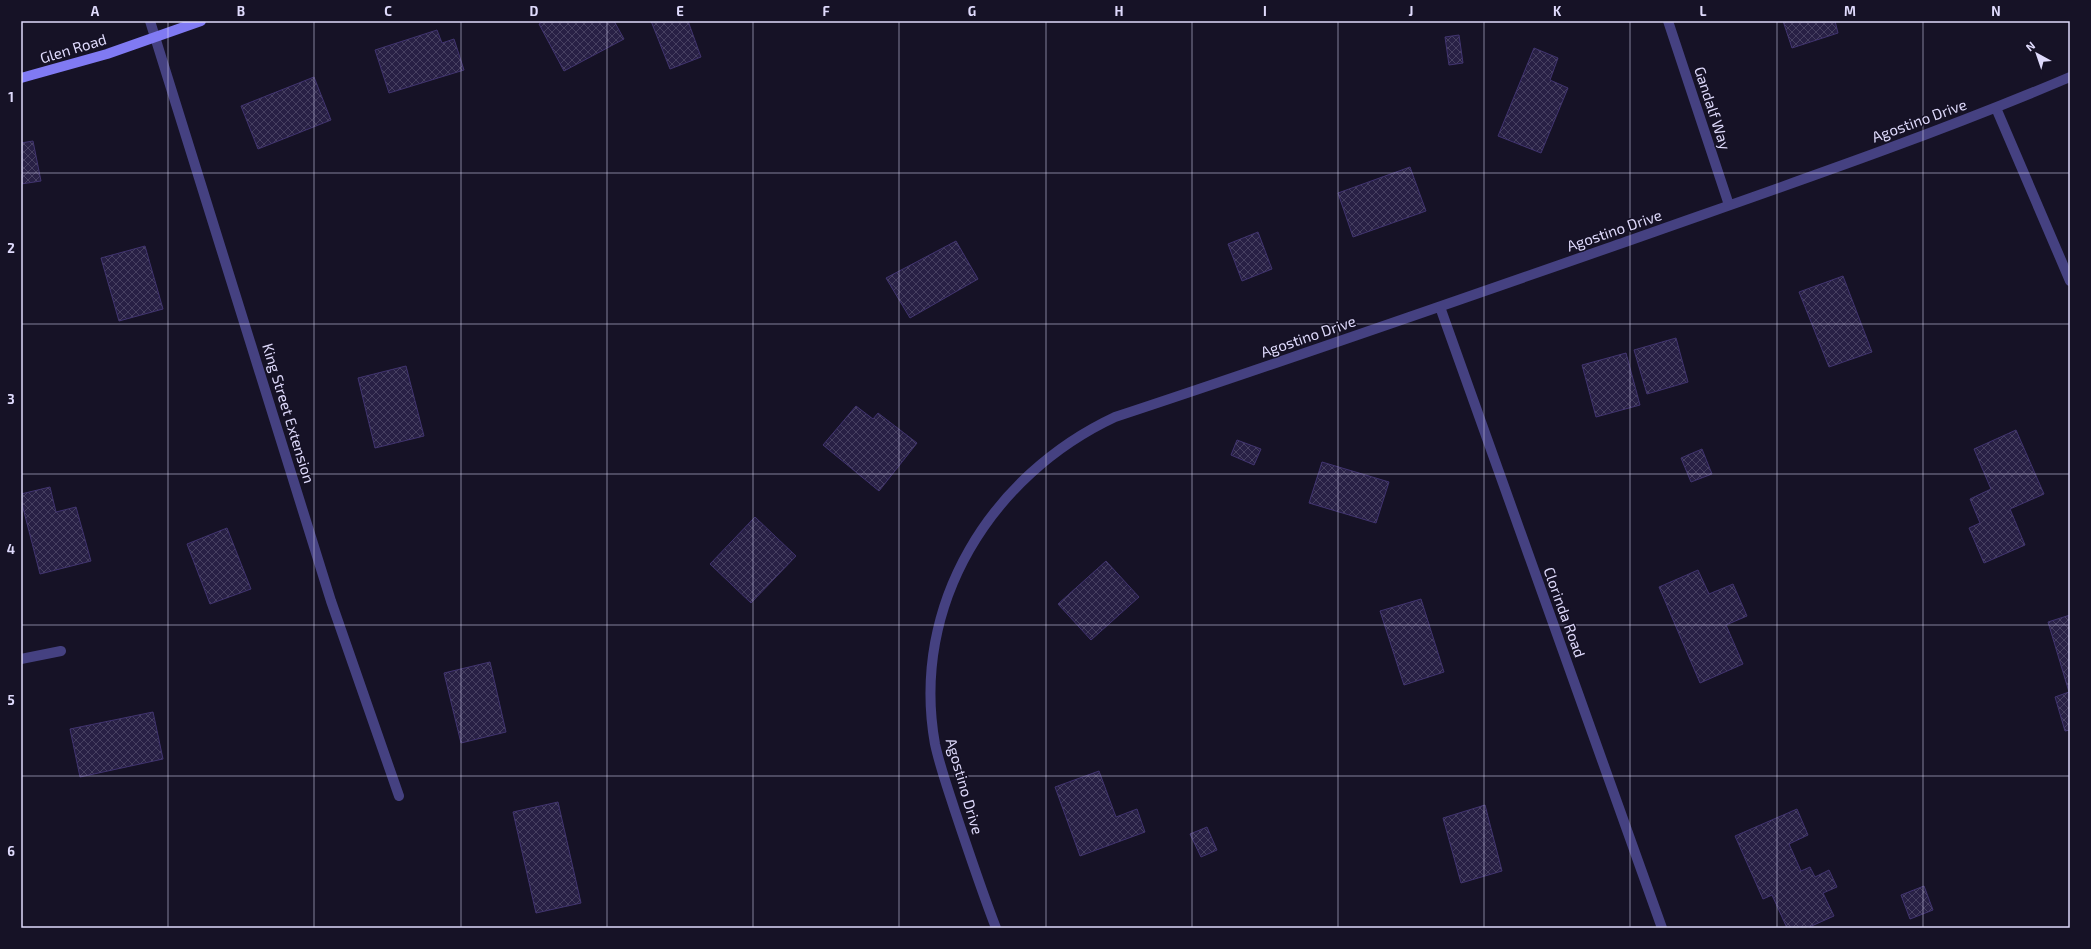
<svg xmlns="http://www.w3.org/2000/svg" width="2091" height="949" font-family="'Exo 2',sans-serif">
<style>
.building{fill:url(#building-cross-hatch);stroke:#41346f}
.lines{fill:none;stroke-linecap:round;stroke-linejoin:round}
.street{stroke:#454181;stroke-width:10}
.secondary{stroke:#807af3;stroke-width:10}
.grid{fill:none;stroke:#dfdafc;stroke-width:1;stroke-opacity:0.55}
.labels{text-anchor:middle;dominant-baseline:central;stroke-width:3;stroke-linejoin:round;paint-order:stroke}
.street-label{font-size:15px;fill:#dfdafc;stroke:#161226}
.neatline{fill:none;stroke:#dfdafc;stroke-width:1.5}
.grid-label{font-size:13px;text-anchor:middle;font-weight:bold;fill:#dfdafc}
</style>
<defs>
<pattern id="building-cross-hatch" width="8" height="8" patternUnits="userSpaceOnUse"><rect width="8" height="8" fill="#282045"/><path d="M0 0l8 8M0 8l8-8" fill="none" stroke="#474061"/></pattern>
</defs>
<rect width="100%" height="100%" fill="#161226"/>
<!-- building -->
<path class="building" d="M 544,21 L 614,21 L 624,39 L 564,71 L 539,24 Z
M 651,21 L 688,21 L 701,57 L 670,69 Z
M 1783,21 L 1835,21 L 1838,33 L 1792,48 Z
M 437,30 L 442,43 L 454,39 L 464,70 L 389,93 L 375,50 Z
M 1459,35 L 1463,63 L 1449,65 L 1445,37 Z
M 1534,48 L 1558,58 L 1550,80 L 1568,88 L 1541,153 L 1498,136 Z
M 314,77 L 331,120 L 258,149 L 241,106 Z
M 33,141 L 41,181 L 21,184 L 21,143 Z
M 1410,167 L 1426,211 L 1353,237 L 1338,193 Z
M 1258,232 L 1272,269 L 1242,281 L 1228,244 Z
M 956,241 L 978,279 L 910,318 L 886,278 Z
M 145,246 L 163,309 L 119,321 L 101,258 Z
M 1843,276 L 1872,352 L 1829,367 L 1799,292 Z
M 1676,338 L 1688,382 L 1647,394 L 1634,350 Z
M 1626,353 L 1640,405 L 1596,417 L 1582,365 Z
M 406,366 L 424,436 L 375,448 L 358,378 Z
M 856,406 L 873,419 L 878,413 L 917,443 L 879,491 L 823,445 Z
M 2016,430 L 2044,494 L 2010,509 L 2025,545 L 1984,563 L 1969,528 L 1980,523 L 1970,499 L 1991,489 L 1974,449 Z
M 1237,440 L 1261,449 L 1254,465 L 1231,455 Z
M 1702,449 L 1712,474 L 1691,482 L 1681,458 Z
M 1322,462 L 1389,482 L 1376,523 L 1309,503 Z
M 50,487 L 56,512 L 76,507 L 91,561 L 40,574 L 21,500 L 21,494 Z
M 755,517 L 796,556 L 751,603 L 710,564 Z
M 227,528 L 251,589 L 210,604 L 187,544 Z
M 1106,561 L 1139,597 L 1091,640 L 1058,604 Z
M 1698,570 L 1709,594 L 1733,584 L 1747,616 L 1726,625 L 1743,664 L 1700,683 L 1659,587 Z
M 1421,599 L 1444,672 L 1404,685 L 1380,611 Z
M 2070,615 L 2070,730 L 2065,731 L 2055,697 L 2069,692 L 2048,622 Z
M 490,662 L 506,732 L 461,743 L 444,673 Z
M 153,712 L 163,759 L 80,777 L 70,729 Z
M 1099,771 L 1116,817 L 1137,809 L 1145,832 L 1080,856 L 1055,787 Z
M 558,802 L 581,903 L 536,913 L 513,812 Z
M 1485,805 L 1502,871 L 1461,883 L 1443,818 Z
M 1797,809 L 1808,835 L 1789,844 L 1801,871 L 1810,867 L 1815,877 L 1829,870 L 1837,887 L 1823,893 L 1834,916 L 1807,928 L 1787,928 L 1772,895 L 1763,899 L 1735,836 Z
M 1207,827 L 1217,850 L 1201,857 L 1190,834 Z
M 1924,886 L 1933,910 L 1910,919 L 1901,895 Z"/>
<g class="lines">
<!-- street -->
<path class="street" d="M 150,21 L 331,601 L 399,796
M 1668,21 L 1729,205
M 1996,108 L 2070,281
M 1440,307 L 1662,928
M 21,659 L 61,651
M 996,928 C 981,889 968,850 955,811 C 948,789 940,767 935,744 C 910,605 991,475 1115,417 C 1288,360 1459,300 1631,240 C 1778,188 1926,138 2070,77"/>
<!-- secondary -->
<path class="secondary" d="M 21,78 L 107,54 L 201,21"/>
</g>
<!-- grid -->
<path class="grid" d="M 168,21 L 168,928M 314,21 L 314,928M 461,21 L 461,928M 607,21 L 607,928M 753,21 L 753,928M 899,21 L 899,928M 1046,21 L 1046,928M 1192,21 L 1192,928M 1338,21 L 1338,928M 1484,21 L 1484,928M 1630,21 L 1630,928M 1777,21 L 1777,928M 1923,21 L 1923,928M 21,173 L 2070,173M 21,324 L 2070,324M 21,474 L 2070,474M 21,625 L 2070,625M 21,776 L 2070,776"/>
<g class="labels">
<!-- street labels -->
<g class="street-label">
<text transform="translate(73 48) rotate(-17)">Glen Road</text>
<text transform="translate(1713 108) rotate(72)">Gandalf Way</text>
<text transform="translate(1919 120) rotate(-20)">Agostino Drive</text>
<text transform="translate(1614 230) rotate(-19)">Agostino Drive</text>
<text transform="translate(1308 336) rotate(-19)">Agostino Drive</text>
<text transform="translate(289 413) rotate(73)">King Street Extension</text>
<text transform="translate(1565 612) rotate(70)">Clorinda Road</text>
<text transform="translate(965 786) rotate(74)">Agostino Drive</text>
</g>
</g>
<!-- border -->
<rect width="2091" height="949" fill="none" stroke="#161226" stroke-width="44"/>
<!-- north arrow -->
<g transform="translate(2037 54) rotate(320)" stroke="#161226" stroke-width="3" paint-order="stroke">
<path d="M0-3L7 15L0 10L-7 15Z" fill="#dfdafc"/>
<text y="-6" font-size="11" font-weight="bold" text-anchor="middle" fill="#dfdafc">N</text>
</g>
<rect x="22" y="22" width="2047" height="905" class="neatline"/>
<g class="grid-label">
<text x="95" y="16">A</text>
<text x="241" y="16">B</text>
<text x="388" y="16">C</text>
<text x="534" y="16">D</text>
<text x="680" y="16">E</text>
<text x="826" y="16">F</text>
<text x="972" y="16">G</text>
<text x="1119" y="16">H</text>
<text x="1265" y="16">I</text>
<text x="1411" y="16">J</text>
<text x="1557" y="16">K</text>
<text x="1703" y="16">L</text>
<text x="1850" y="16">M</text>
<text x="1996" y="16">N</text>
<text x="11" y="102">1</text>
<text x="11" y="253">2</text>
<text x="11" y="404">3</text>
<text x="11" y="554">4</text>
<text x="11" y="705">5</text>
<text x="11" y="856">6</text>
</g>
</svg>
